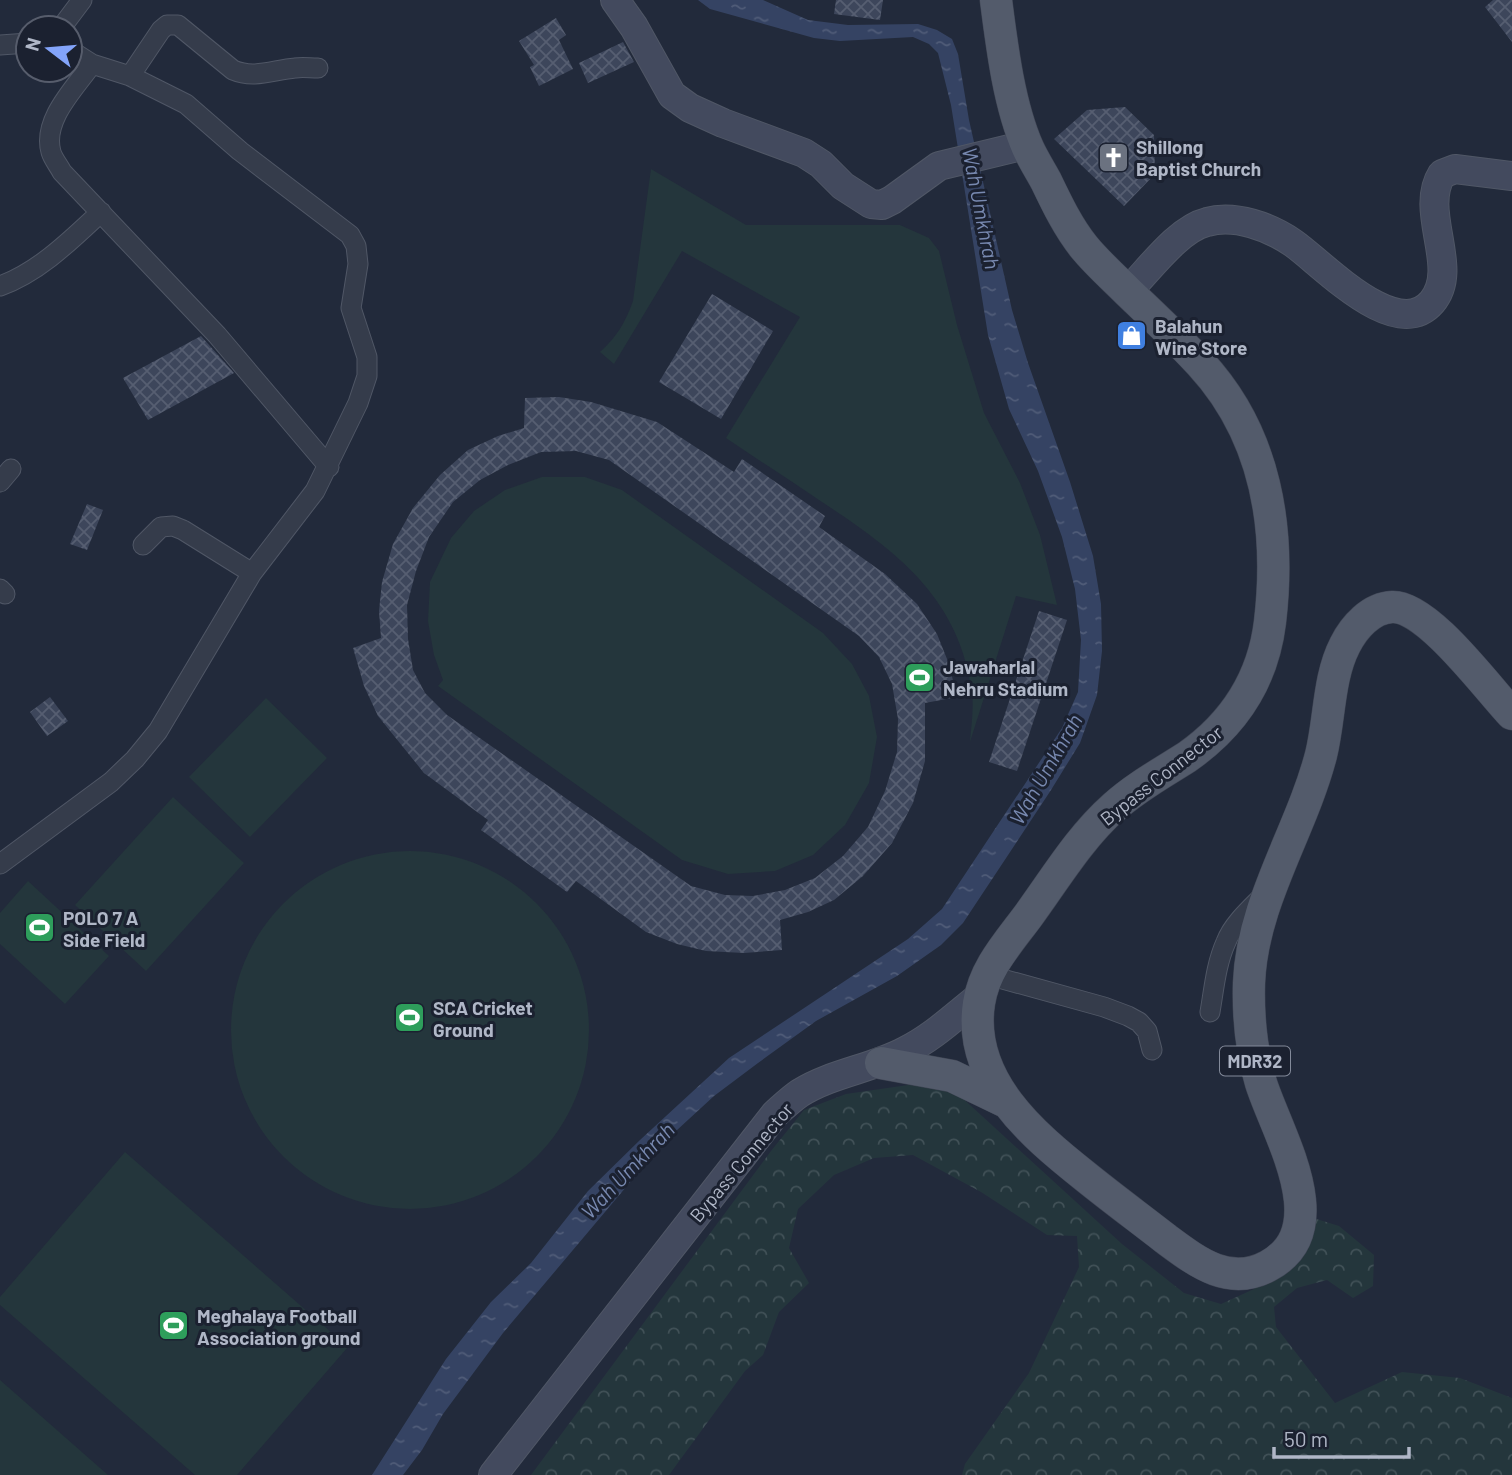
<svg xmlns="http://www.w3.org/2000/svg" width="1512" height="1475" font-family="Barlow,sans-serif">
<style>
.grass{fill:#24363c}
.forest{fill:url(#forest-crowns)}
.water{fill:url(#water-ripples)}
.building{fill:url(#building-cross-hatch);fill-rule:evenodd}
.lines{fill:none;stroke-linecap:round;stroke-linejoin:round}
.street-casing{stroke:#505766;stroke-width:21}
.secondary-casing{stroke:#505766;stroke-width:30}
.primary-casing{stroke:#3f4554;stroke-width:33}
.street{stroke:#353c4b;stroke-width:19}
.secondary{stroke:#434a5e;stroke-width:28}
.primary{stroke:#535b6b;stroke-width:32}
.labels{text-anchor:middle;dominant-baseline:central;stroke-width:6;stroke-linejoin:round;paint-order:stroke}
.shield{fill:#1b2130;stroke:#838a9a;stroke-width:2}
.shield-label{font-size:18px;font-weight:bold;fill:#b0b7c7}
.poi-label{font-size:19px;font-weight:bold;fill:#b0b7c7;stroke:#1b2130;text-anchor:start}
.street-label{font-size:19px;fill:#b0b7c7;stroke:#1b2130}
.water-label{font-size:21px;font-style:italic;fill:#7889b0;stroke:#1b2130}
</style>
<defs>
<pattern id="forest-crowns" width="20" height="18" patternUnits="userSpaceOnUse" patternTransform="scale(1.75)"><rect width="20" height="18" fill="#24363c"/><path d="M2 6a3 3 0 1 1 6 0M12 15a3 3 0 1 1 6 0" fill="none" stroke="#415157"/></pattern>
<pattern id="water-ripples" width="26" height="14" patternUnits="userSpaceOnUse" patternTransform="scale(1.75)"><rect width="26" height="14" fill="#354363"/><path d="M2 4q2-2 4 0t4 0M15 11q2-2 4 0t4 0" fill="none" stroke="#505c78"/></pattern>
<pattern id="building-cross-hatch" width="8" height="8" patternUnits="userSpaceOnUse" patternTransform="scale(1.75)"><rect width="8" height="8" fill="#3d465b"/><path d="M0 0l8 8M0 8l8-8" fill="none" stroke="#565e71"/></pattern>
</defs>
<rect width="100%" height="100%" fill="#222a3b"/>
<!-- grass -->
<path class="grass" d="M 651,169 L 746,225 L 900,225 L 929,238 L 939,251 L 957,325 L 984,413 L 1020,483 L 1040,535 L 1057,605 L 1016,596 L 970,742 C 971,727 974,709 972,694 C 960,597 895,550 819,500 C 788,479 757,459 726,438 L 800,317 L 682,251 L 614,364 L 600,352 C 617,337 626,321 633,301 Z
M 542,477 L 585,477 L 622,490 L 823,633 L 852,664 L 869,696 L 877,737 L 869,783 L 845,825 L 813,855 L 775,871 L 728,874 L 682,860 L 438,686 L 443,680 L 434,655 L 428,621 L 430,582 L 451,538 L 474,511 L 505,490 Z
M 266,698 L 327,758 L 250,837 L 189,777 Z
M 173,797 L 244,863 L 146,971 L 75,905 Z
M231 1030a179 179 0 1 1 358 0a179 179 0 1 1-358 0Z
M 28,881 L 109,956 L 65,1004 L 0,944 L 0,913 Z
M 125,1152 L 348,1347 L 237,1475 L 195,1475 L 0,1305 L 0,1297 Z
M 0,1380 L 108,1475 L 0,1475 Z"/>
<!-- forest -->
<path class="forest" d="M 922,1083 L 958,1094 L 1122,1244 L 1184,1293 L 1221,1304 L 1254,1289 L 1282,1267 L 1310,1217 L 1339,1226 L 1374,1255 L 1373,1286 L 1353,1298 L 1327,1280 L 1297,1288 L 1274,1307 L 1276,1327 L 1335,1403 L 1402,1372 L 1460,1378 L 1512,1398 L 1512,1475 L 962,1475 L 965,1464 L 1029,1373 L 1079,1267 L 1077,1236 L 1047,1235 L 981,1192 L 913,1155 L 874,1158 L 834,1175 L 798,1209 L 789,1248 L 809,1283 L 779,1312 L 763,1355 L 745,1371 L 669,1475 L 531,1475 L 771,1151 L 804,1110 L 846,1094 Z"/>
<!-- water -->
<path class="water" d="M 698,0 L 763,0 L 808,20 L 848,25 L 918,24 L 937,30 L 952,39 L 958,54 L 969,120 L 1012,310 L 1028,363 L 1070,482 L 1093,556 L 1101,604 L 1102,651 L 1097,695 L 1080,743 L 1051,790 L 963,923 L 941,945 L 897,976 L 816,1021 L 758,1063 L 714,1096 L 664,1142 L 503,1333 L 443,1414 L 422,1450 L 403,1475 L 372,1475 L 446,1359 L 491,1302 L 531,1263 L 588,1191 L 640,1140 L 729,1058 L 908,939 L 942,909 L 1062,728 L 1078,692 L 1081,640 L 1075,589 L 1062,537 L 1038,471 L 1009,409 L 988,335 L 951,105 L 938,53 L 929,44 L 913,37 L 840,41 L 814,38 L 710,9 Z"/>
<!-- building -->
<path class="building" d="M 836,0 L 883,0 L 880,20 L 834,14 Z
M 1493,0 L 1512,0 L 1512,42 L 1485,7 Z
M 556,18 L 566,35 L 559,40 L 573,69 L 539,86 L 530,67 L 534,65 L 519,41 Z
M 623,42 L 634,62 L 588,83 L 579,63 Z
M 1125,107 L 1154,135 L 1155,174 L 1124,206 L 1054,139 L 1087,110 Z
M 712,294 L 773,331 L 721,419 L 659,382 Z
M 201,336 L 234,373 L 148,420 L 123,378 Z
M 559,397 L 591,402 L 657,422 L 734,472 L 742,459 L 825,516 L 819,527 L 885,574 L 917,604 L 937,634 L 949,664 L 957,697 L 925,703 L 925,761 L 913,803 L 892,843 L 863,876 L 834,900 L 808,912 L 780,920 L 782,950 L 744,953 L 706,951 L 677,944 L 646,932 L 576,881 L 567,892 L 481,830 L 488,820 L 424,773 L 378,716 L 364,686 L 353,648 L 381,638 L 379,611 L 382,582 L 393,544 L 413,508 L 440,475 L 468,450 L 498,436 L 524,428 L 525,398 ZM 576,451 L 609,460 L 859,636 L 879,657 L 892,684 L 898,719 L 897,752 L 885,791 L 868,827 L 843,856 L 815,878 L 785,890 L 753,896 L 725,895 L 691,886 L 447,715 L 425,693 L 413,670 L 408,639 L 407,605 L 416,571 L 429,537 L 453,502 L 480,480 L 508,465 L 541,452 Z
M 87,504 L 103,510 L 87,550 L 70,544 Z
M 1039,611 L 1067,620 L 1017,771 L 989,762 Z
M 50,697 L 68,721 L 47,736 L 30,712 Z"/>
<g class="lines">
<defs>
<path id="street" d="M 61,28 L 82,0
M 0,45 L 28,43
M 92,64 C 75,88 42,120 51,152 C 53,159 59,166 62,172 L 217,335 L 329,467
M 130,76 L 161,30 L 167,25 L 178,25 L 233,70 C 254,79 273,70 295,68 C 302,67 310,68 318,68
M 0,286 C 39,272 71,240 101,212
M 0,482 L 11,469
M 143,545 L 161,527 L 173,526 L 183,530 L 252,573
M 0,589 L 5,594
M 0,864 L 111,782 L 135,759 L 158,731 L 252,573 L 315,491 L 358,403 L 367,376 L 367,357 L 351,308 L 358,264 L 356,246 L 350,235 L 240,151 L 186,104 L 130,76 L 92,64 L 70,50
M 988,975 L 1104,1007 L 1128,1016 L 1139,1022 L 1147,1031 L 1152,1050
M 1210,1012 C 1214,989 1216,964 1226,942 C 1233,924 1250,909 1264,895"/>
<path id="secondary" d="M 615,0 L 634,27 L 672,95 L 690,108 L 723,123 L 804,153 L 821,164 L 843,186 L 871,204 L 882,205 L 892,200 L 939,166 L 1026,145
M 1128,291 C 1149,270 1178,229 1207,222 C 1235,214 1270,227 1293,243 C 1322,263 1396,344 1432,302 C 1461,268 1418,212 1442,174 L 1455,169 L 1512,176
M 493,1475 L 775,1114 C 783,1107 791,1099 800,1093 C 832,1073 871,1069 905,1051 C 932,1038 955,1016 979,997"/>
<path id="primary" d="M 996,0 C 1002,47 1009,105 1028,148 C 1033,159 1040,170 1046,181 C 1057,204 1068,227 1084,247 C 1097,263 1113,277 1128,292 C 1152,315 1177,338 1200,363 C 1266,434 1281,528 1270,622 C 1263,680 1234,724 1187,757 C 1162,773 1136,787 1114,807 C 1080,837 1055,879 1028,916 C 1008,943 984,969 979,1003 C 967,1080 1033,1135 1086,1177 C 1112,1198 1139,1218 1166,1239 C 1197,1262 1229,1287 1268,1266 C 1337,1229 1277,1134 1261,1083 C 1251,1050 1248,1018 1249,983 C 1252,902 1301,832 1321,755 C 1330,719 1328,678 1345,645 C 1354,627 1371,608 1392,607 C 1427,605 1488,689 1512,714
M 881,1063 L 952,1076 L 1006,1102"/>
</defs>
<!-- street casing -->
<use href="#street" class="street-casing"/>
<!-- secondary casing -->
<use href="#secondary" class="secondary-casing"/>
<!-- primary casing -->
<use href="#primary" class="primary-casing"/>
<!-- street -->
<use href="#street" class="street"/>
<!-- secondary -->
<use href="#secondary" class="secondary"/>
<!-- primary -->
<use href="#primary" class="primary"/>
</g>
<!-- icons -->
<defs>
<symbol id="church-square" viewBox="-11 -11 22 22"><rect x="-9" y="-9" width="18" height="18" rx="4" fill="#6b7280" stroke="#1b2130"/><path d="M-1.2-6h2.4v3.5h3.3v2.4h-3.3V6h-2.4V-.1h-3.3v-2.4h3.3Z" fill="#fff"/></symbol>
<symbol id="shop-square" viewBox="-11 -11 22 22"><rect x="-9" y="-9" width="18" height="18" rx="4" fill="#3f7fe0" stroke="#1b2130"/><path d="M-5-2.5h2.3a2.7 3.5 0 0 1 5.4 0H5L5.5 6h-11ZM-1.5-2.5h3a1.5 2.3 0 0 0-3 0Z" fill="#fff"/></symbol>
<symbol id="stadium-square" viewBox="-11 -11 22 22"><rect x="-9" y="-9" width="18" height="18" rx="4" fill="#2e9e5b" stroke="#1b2130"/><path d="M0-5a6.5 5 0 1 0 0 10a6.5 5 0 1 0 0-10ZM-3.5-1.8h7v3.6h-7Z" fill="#fff"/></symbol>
</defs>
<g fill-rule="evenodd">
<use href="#church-square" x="1096" y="140" width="35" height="35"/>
<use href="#shop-square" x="1114" y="318" width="35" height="35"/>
<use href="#stadium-square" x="902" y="660" width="35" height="35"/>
<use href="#stadium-square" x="22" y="910" width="35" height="35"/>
<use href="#stadium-square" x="392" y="1000" width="35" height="35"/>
<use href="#stadium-square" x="156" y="1308" width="35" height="35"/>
</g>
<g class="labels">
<!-- shield labels -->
<rect class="shield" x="1220" y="1046.5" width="70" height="29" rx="5"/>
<g class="shield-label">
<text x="1255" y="1061">MDR32</text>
</g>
<!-- poi labels -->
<g class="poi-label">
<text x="1136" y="146">Shillong<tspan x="1136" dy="22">Baptist Church</tspan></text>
<text x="1155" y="325">Balahun<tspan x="1155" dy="22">Wine Store</tspan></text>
<text x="943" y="666">Jawaharlal<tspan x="943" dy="22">Nehru Stadium</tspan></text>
<text x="63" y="917">POLO 7 A<tspan x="63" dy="22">Side Field</tspan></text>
<text x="433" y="1007">SCA Cricket<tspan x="433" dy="22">Ground</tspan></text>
<text x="197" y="1315">Meghalaya Football<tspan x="197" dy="22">Association ground</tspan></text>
</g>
<!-- street labels -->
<g class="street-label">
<text transform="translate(1161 775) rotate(-38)">Bypass Connector</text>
<text transform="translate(741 1162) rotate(-50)">Bypass Connector</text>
</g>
<!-- water labels -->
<g class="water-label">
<text transform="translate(982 208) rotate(79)">Wah Umkhrah</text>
<text transform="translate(1045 769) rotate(-60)">Wah Umkhrah</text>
<text transform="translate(627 1170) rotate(-46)">Wah Umkhrah</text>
</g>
</g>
<!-- north arrow -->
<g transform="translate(49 49) rotate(286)"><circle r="33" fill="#1b2130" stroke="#575d6c" stroke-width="2"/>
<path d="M0-5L12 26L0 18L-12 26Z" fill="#83a4fa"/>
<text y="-10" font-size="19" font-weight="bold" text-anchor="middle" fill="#b0b7c7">N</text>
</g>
<!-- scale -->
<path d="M1274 1447v10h135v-10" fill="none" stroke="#b0b7c7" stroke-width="3.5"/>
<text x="1284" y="1447" font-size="21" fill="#b0b7c7" stroke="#1b2130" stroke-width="5" paint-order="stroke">50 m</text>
</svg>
